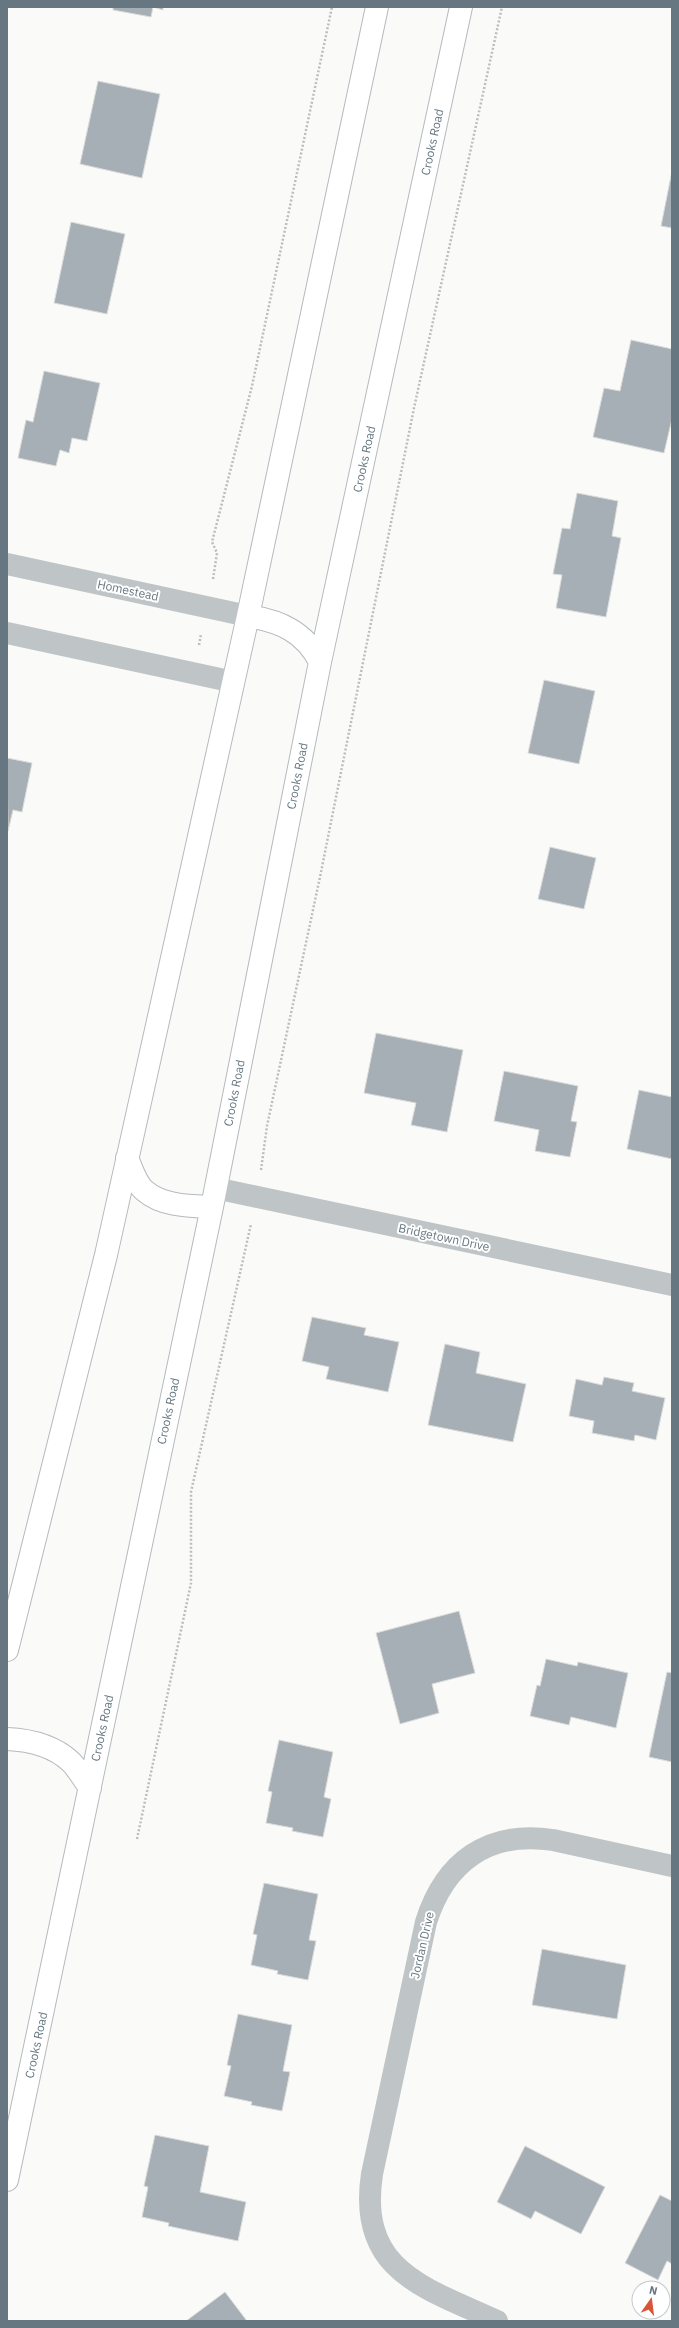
<svg xmlns="http://www.w3.org/2000/svg" width="679" height="2328" font-family="'IBM Plex Sans',sans-serif">
<style>
.building{fill:#a6afb5;stroke:#dcdcda}
.lines{fill:none;stroke-linecap:round;stroke-linejoin:round}
.secondary-casing{stroke:#b4babe;stroke-width:24}
.path{stroke:#babec0;stroke-width:2.5;stroke-dasharray:2 2;stroke-linecap:butt}
.minor{stroke:#bfc4c7;stroke-width:22}
.secondary{stroke:#fff;stroke-width:22}
.labels{text-anchor:middle;dominant-baseline:central;stroke-width:4;stroke-linejoin:round;paint-order:stroke}
.street-label{font-size:12px;fill:#667781;stroke:#fff}
</style>
<rect width="100%" height="100%" fill="#fafaf8"/>
<!-- building -->
<path class="building" d="M 113,7 L 163,7 L 163,10 L 153,7 L 151,17 L 113,10 Z
M 98,81 L 160,94 L 142,178 L 80,164 Z
M 672,171 L 672,228 L 661,226 Z
M 71,222 L 125,234 L 107,314 L 54,303 Z
M 631,340 L 672,349 L 672,419 L 664,453 L 593,437 L 604,388 L 620,391 Z
M 44,371 L 100,383 L 87,441 L 72,438 L 69,453 L 60,450 L 56,466 L 18,458 L 26,420 L 33,422 Z
M 577,493 L 618,501 L 612,536 L 621,538 L 606,617 L 556,608 L 562,575 L 553,574 L 562,528 L 570,529 Z
M 544,680 L 595,691 L 579,764 L 528,753 Z
M 7,758 L 32,763 L 22,812 L 13,810 L 8,831 Z
M 550,847 L 596,858 L 584,909 L 538,899 Z
M 376,1033 L 463,1050 L 447,1132 L 411,1125 L 416,1103 L 364,1093 Z
M 504,1071 L 578,1086 L 571,1121 L 577,1122 L 570,1157 L 535,1151 L 539,1130 L 494,1121 Z
M 639,1090 L 672,1097 L 672,1159 L 627,1149 Z
M 312,1317 L 366,1328 L 364,1335 L 399,1342 L 388,1392 L 326,1379 L 329,1367 L 302,1361 Z
M 445,1344 L 480,1352 L 476,1373 L 526,1384 L 513,1442 L 428,1425 Z
M 604,1377 L 634,1383 L 632,1391 L 665,1398 L 656,1440 L 635,1435 L 634,1441 L 592,1433 L 594,1421 L 569,1416 L 576,1379 L 602,1385 Z
M 459,1611 L 475,1673 L 432,1684 L 439,1713 L 400,1724 L 376,1633 Z
M 546,1659 L 577,1666 L 578,1662 L 628,1673 L 616,1728 L 571,1717 L 569,1725 L 530,1716 L 537,1685 L 540,1686 Z
M 667,1672 L 672,1673 L 672,1762 L 649,1757 Z
M 279,1740 L 333,1752 L 324,1797 L 331,1799 L 323,1837 L 292,1831 L 293,1828 L 266,1823 L 272,1792 L 268,1791 Z
M 264,1883 L 318,1894 L 309,1940 L 316,1941 L 308,1980 L 277,1974 L 278,1971 L 251,1965 L 257,1935 L 253,1934 Z
M 542,1949 L 626,1965 L 617,2019 L 532,2005 Z
M 238,2014 L 292,2025 L 283,2071 L 290,2072 L 282,2111 L 251,2105 L 252,2102 L 224,2096 L 231,2066 L 227,2065 Z
M 155,2135 L 209,2146 L 200,2192 L 246,2202 L 238,2241 L 168,2226 L 169,2223 L 142,2217 L 148,2187 L 144,2186 Z
M 525,2146 L 605,2187 L 581,2234 L 535,2211 L 531,2219 L 497,2202 Z
M 660,2195 L 672,2201 L 672,2264 L 667,2261 L 658,2280 L 625,2263 Z
M 225,2292 L 247,2321 L 186,2321 Z"/>
<g class="lines">
<defs>
<path id="secondary" d="M 248,616 C 280,621 305,632 320,662
M 127,1158 C 132,1169 136,1184 145,1191 C 162,1206 190,1206 212,1207
M 7,1650 L 106,1255 L 248,616 L 377,7
M 7,1739 C 30,1740 54,1746 71,1762 C 78,1769 84,1780 90,1788
M 7,2180 L 212,1207 L 320,662 L 461,7"/>
</defs>
<!-- secondary casing -->
<use href="#secondary" class="secondary-casing"/>
<!-- path -->
<path class="path" d="M 213,579 L 217,553 L 212,542 L 252,386 L 332,7
M 199,645 L 201,634
M 261,1170 L 267,1126 L 320,877 L 414,408 L 502,7
M 137,1839 L 191,1583 L 191,1492 L 251,1224"/>
<!-- minor -->
<path class="minor" d="M 7,564 L 248,616
M 7,633 L 234,682
M 215,1188 L 672,1285
M 497,2321 C 426,2288 357,2272 372,2174 L 426,1922 C 445,1862 488,1830 553,1840 L 672,1866"/>
<!-- secondary -->
<use href="#secondary" class="secondary"/>
</g>
<g class="labels">
<!-- street labels -->
<g class="street-label">
<text transform="translate(432 142) rotate(-78)">Crooks Road</text>
<text transform="translate(364 459) rotate(-78)">Crooks Road</text>
<text transform="translate(128 590) rotate(12)">Homestead</text>
<text transform="translate(297 776) rotate(-79)">Crooks Road</text>
<text transform="translate(234 1093) rotate(-79)">Crooks Road</text>
<text transform="translate(444 1237) rotate(12)">Bridgetown Drive</text>
<text transform="translate(168 1411) rotate(-78)">Crooks Road</text>
<text transform="translate(102 1728) rotate(-78)">Crooks Road</text>
<text transform="translate(422 1945) rotate(-77)">Jordan Drive</text>
<text transform="translate(36 2045) rotate(-78)">Crooks Road</text>
</g>
</g>
<!-- border -->
<rect width="679" height="2328" fill="none" stroke="#667781" stroke-width="16"/>
<!-- north arrow -->
<g transform="translate(651 2300) rotate(14)"><circle r="19" fill="#ffffff" stroke="#c2c9cd"/>
<path d="M0-3L7 15L0 10L-7 15Z" fill="#da5438"/>
<text y="-6" font-size="11" font-weight="bold" text-anchor="middle" fill="#667781">N</text>
</g>
</svg>
